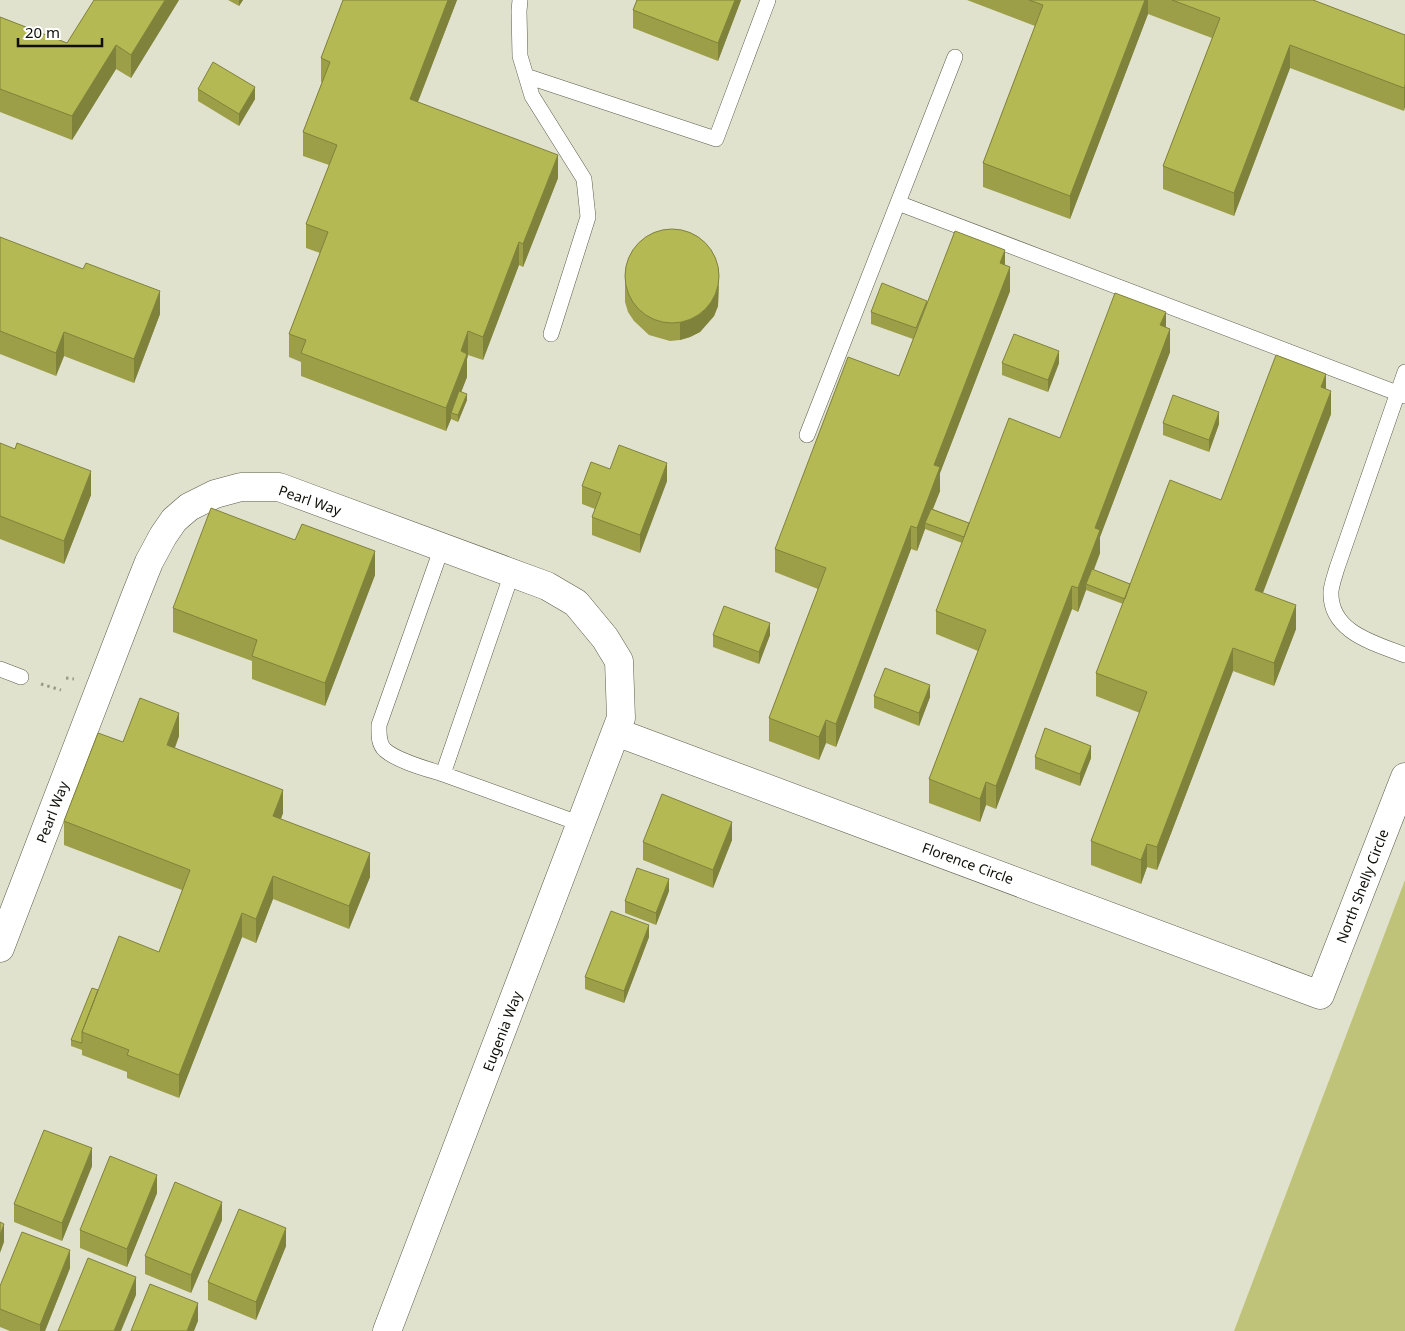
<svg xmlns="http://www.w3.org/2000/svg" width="1405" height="1331" font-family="'Noto Sans',sans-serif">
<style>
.green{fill:#bfc379}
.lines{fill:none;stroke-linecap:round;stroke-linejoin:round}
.lane-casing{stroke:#5c5d4b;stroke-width:16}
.street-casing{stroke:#5c5d4b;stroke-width:29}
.path{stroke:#999b8a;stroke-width:3;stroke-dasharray:2.5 4;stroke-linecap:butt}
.lane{stroke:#fff;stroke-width:15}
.street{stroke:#fff;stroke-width:28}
.wall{fill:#9c9f48}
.shaded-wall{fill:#7f823b}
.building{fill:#b5b954;stroke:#7f823b}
.labels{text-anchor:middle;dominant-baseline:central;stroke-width:4.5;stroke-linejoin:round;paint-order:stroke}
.street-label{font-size:14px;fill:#0f0f08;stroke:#fff}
</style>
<rect width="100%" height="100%" fill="#e0e2cd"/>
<!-- green -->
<path class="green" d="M 1405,880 L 1405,1331 L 1234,1331 Z"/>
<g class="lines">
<defs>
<path id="lane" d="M 520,0 L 519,11 L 520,56 L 532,96 L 584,179 L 588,217 L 551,334
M 526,76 L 716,139 L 768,0
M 898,203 L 1405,396
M 1405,372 L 1337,568 C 1335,575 1332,583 1331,591 C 1329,632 1374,643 1405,655
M 807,435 L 955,57
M 442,547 L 379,725 C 379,733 378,744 385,750 C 397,761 427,769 443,774 L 512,573
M 0,669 L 21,677
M 443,774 L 581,824"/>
<path id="street" d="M 616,732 L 1320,995 L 1405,777
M 0,948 L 135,597 L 149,562 L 163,536 L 174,520 L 189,507 L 215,494 L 241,487 L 279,487 L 547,586 L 576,603 L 605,638 L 619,661 L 621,718 L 387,1331"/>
</defs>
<!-- lane casing -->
<use href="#lane" class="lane-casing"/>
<!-- street casing -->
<use href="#street" class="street-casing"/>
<!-- path -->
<path class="path" d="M 66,678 L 74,679
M 41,684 L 61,690"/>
<!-- lane -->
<use href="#lane" class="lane"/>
<!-- street -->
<use href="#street" class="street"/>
</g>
<!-- wall -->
<path class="wall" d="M 179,0 L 131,78 L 116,69 L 72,140 L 0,112 L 0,17 L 67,43 Z
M 228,0 L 243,0 L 239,6 Z
M 343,0 L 457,0 L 418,102 L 558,178 L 523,267 L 519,265 L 483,360 L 468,355 L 467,359 L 467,377 L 461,392 L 467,400 L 458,422 L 451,419 L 446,431 L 301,376 L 301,362 L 289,357 L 289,334 L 320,253 L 306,248 L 306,224 L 329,165 L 303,156 L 303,132 L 322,82 L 321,82 L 321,58 Z
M 637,0 L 741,0 L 718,61 L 633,28 L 633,10 Z
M 967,0 L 1313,0 L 1405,35 L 1404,111 L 1290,68 L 1234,216 L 1163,189 L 1163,166 L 1212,38 L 1148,14 L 1070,219 L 983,187 L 983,163 L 1035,26 Z
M 198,89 L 255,99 L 239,126 L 198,101 Z
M 0,237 L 160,314 L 134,383 L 64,356 L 56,376 L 0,354 Z
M 1005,265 L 1010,291 L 940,473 L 940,491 L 933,509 L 969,523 L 1060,438 L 1166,327 L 1170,352 L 1100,537 L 1100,553 L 1094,570 L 1130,584 L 1221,500 L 1326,389 L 1331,414 L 1263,593 L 1296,629 L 1274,686 L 1233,671 L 1157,870 L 1147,867 L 1141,884 L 1091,865 L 1091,841 L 1140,713 L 1096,696 L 1096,673 L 1123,604 L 1086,590 L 1078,612 L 1072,609 L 996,809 L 986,805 L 980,822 L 929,803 L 929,779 L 978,651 L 936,634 L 936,611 L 962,543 L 925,529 L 917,551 L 911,549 L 836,747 L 826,743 L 819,760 L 769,741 L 769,718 L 818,589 L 775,572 L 775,549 L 899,376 L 913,339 L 871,324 L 871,312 L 927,303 Z
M 625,273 L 719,286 L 718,306 L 714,316 L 700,332 L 690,337 L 680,340 L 670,341 L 649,335 L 634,321 L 628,312 L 625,302 Z
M 1002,363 L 1059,363 L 1048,392 L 1002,375 Z
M 1163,423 L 1219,424 L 1209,452 L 1163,435 Z
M 0,443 L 91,495 L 64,564 L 0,539 Z
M 610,469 L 667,481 L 640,553 L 592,535 L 592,517 L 595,509 L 582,504 L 582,486 Z
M 375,575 L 325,706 L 252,679 L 252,661 L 173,632 L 173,608 Z
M 713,635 L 770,635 L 759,664 L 713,647 Z
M 874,696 L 930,697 L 919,726 L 874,708 Z
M 179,736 L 175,748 L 283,813 L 281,819 L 370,877 L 349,929 L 273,899 L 256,943 L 242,937 L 179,1098 L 127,1078 L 127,1072 L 82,1055 L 82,1050 L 71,1046 L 71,1040 L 98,990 L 159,952 L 182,890 L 64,845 L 64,821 L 123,742 Z
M 1035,757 L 1091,758 L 1080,786 L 1035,769 Z
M 732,840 L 713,888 L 643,860 L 643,842 Z
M 669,891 L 656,925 L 625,913 L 625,901 Z
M 649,937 L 624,1003 L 585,989 L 585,977 Z
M 92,1166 L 62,1241 L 14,1222 L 14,1204 Z
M 157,1193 L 127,1267 L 80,1248 L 80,1230 Z
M 222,1220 L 191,1293 L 145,1274 L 145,1256 Z
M 286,1246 L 256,1320 L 208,1300 L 208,1282 Z
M 70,1268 L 45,1331 L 10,1331 L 0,1327 L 0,1286 Z"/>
<!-- shaded-wall -->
<path class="shaded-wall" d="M 165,0 L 179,0 L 131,78 L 131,55 Z
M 239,0 L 243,0 L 239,6 Z
M 448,0 L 457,0 L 410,122 L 410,99 Z
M 735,0 L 741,0 L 718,61 L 718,43 Z
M 1145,0 L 1148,0 L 1148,14 L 1070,219 L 1070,196 Z
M 116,45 L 116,69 L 72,140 L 72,116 Z
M 1290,45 L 1290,68 L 1234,216 L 1234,193 Z
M 1405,84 L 1405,107 L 1404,111 L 1404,88 Z
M 255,87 L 255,99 L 239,126 L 239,114 Z
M 558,155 L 558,178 L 523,267 L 523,244 Z
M 519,242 L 519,265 L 483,360 L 483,337 Z
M 1005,250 L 1005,274 L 1000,263 Z
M 1010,267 L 1010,291 L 940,473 L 940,491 L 927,523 L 925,523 L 925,529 L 917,551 L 917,528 L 934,465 Z
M 719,268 L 718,306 L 714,316 L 700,332 L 690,337 L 680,340 L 680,322 Z
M 160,291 L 160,314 L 134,383 L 134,359 Z
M 1166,312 L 1166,336 L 1160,325 Z
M 1170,329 L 1170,352 L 1100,537 L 1100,553 L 1088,584 L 1086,584 L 1086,590 L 1078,612 L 1078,588 L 1095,528 Z
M 468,331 L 468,355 L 467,359 L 467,377 L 453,413 L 451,413 L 451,419 L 446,431 L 446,408 L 461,351 Z
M 64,332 L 64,356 L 56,376 L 56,353 Z
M 1059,351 L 1059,363 L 1048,392 L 1048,380 Z
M 1326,374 L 1326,397 L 1321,387 Z
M 1331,391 L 1331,414 L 1255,613 L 1255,590 Z
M 467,394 L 467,400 L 458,422 L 458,415 Z
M 1219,412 L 1219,424 L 1209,452 L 1209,440 Z
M 667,463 L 667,481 L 640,553 L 640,535 Z
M 91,471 L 91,495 L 64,564 L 64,541 Z
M 911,526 L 911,549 L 836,747 L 836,724 Z
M 375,551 L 375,575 L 325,706 L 325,683 Z
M 1072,586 L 1072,609 L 996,809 L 996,786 Z
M 1296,605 L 1296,629 L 1274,686 L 1274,663 Z
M 770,623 L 770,635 L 759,664 L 759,652 Z
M 1233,648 L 1233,671 L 1157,870 L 1157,847 Z
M 930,685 L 930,697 L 919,726 L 919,713 Z
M 179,713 L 179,736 L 167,768 L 167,745 Z
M 826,720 L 826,743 L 819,760 L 819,737 Z
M 1091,746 L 1091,758 L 1080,786 L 1080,774 Z
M 986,782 L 986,805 L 980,822 L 980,799 Z
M 283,790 L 283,813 L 273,839 L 273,816 Z
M 732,822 L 732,840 L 713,888 L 713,870 Z
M 1147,844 L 1147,867 L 1141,884 L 1141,860 Z
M 370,853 L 370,877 L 349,929 L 349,906 Z
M 273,876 L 273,899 L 256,943 L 256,919 Z
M 669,879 L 669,891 L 656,925 L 656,913 Z
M 242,913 L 242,937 L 179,1098 L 179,1075 Z
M 649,925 L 649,937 L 624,1003 L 624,991 Z
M 92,1148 L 92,1166 L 62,1241 L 62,1223 Z
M 157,1175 L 157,1193 L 127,1267 L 127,1249 Z
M 222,1202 L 222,1220 L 191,1293 L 191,1275 Z
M 4,1224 L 4,1242 L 0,1253 L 0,1235 Z
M 286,1228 L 286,1246 L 256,1320 L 256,1302 Z
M 70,1250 L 70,1268 L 45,1331 L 40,1331 L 40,1325 Z
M 136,1277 L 136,1295 L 121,1331 L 114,1331 Z
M 198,1303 L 198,1321 L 194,1331 L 187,1331 Z"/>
<!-- building -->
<path class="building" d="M 94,0 L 165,0 L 131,55 L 116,45 L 72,116 L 0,89 L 0,17 L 67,43 Z
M 343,0 L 448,0 L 410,99 L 558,155 L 523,244 L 519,242 L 483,337 L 468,331 L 461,351 L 467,354 L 446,408 L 301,353 L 306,340 L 289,334 L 328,232 L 306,224 L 337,145 L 303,132 L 330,62 L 321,58 Z
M 637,0 L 735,0 L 718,43 L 633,10 Z
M 1029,0 L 1145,0 L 1070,196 L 983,163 L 1043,5 Z
M 1172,0 L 1313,0 L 1405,35 L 1405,84 L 1404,88 L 1290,45 L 1234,193 L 1163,166 L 1220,18 Z
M 213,62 L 255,87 L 239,114 L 198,89 Z
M625 276a47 47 0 1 1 94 0a47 47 0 1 1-94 0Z
M 955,231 L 1005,250 L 1000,263 L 1010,267 L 934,465 L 940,467 L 917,528 L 911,526 L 836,724 L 826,720 L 819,737 L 769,718 L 826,568 L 775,549 L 848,357 L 899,376 Z
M 0,237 L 83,269 L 86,263 L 160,291 L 134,359 L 64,332 L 56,353 L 0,331 Z
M 882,283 L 927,301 L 916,328 L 871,312 Z
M 1115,293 L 1166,312 L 1160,325 L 1170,329 L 1095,528 L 1100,530 L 1078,588 L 1072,586 L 996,786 L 986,782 L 980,799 L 929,779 L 986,630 L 936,611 L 1009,418 L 1060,438 Z
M 1014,334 L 1059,351 L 1048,380 L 1002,363 Z
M 1276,355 L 1326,374 L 1321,387 L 1331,391 L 1255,590 L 1296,605 L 1274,663 L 1233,648 L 1157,847 L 1147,844 L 1141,860 L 1091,841 L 1147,692 L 1096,673 L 1170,480 L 1221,500 Z
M 459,391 L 467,394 L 458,415 L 451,413 Z
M 1173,395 L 1219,412 L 1209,440 L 1163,423 Z
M 0,443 L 15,449 L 17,443 L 91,471 L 64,541 L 0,516 Z
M 619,445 L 667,463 L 640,535 L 592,517 L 601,493 L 582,486 L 591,462 L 610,469 Z
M 211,508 L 295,540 L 302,524 L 375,551 L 325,683 L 252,656 L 257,640 L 173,608 Z
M 931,509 L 969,523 L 964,537 L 925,523 Z
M 1092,569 L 1130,584 L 1125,599 L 1086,584 Z
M 724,606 L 770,623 L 759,652 L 713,635 Z
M 885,668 L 930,685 L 919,713 L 874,696 Z
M 140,698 L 179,713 L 167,745 L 283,790 L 273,816 L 370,853 L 349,906 L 273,876 L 256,919 L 242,913 L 179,1075 L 127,1055 L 129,1050 L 82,1032 L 119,936 L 159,952 L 190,870 L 64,821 L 98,733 L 123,742 Z
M 1045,728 L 1091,746 L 1080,774 L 1035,757 Z
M 662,794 L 732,822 L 713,870 L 643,842 Z
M 637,868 L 669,879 L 656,913 L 625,901 Z
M 611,911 L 649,925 L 624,991 L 585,977 Z
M 92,988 L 98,990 L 82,1032 L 82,1043 L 71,1040 Z
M 44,1130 L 92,1148 L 62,1223 L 14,1204 Z
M 110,1156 L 157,1175 L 127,1249 L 80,1230 Z
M 175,1182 L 222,1202 L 191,1275 L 145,1256 Z
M 239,1209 L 286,1228 L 256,1302 L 208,1282 Z
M 0,1222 L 4,1224 L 0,1235 Z
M 22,1232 L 70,1250 L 40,1325 L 0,1309 L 0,1286 Z
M 88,1258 L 136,1277 L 114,1331 L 58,1331 Z
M 150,1284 L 198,1303 L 187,1331 L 131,1331 Z"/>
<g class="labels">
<!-- street labels -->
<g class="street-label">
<text transform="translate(310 500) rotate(19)">Pearl Way</text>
<text transform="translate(52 812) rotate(-69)">Pearl Way</text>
<text transform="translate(968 863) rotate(20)">Florence Circle</text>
<text transform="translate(1362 886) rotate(-69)">North Shelly Circle</text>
<text transform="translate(502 1031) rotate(-69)">Eugenia Way</text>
</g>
</g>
<!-- scale -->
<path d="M18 38v8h84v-8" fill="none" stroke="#0f0f08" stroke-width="2.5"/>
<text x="25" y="38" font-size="15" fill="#0f0f08" stroke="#ffffff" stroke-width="4" paint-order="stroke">20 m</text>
</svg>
